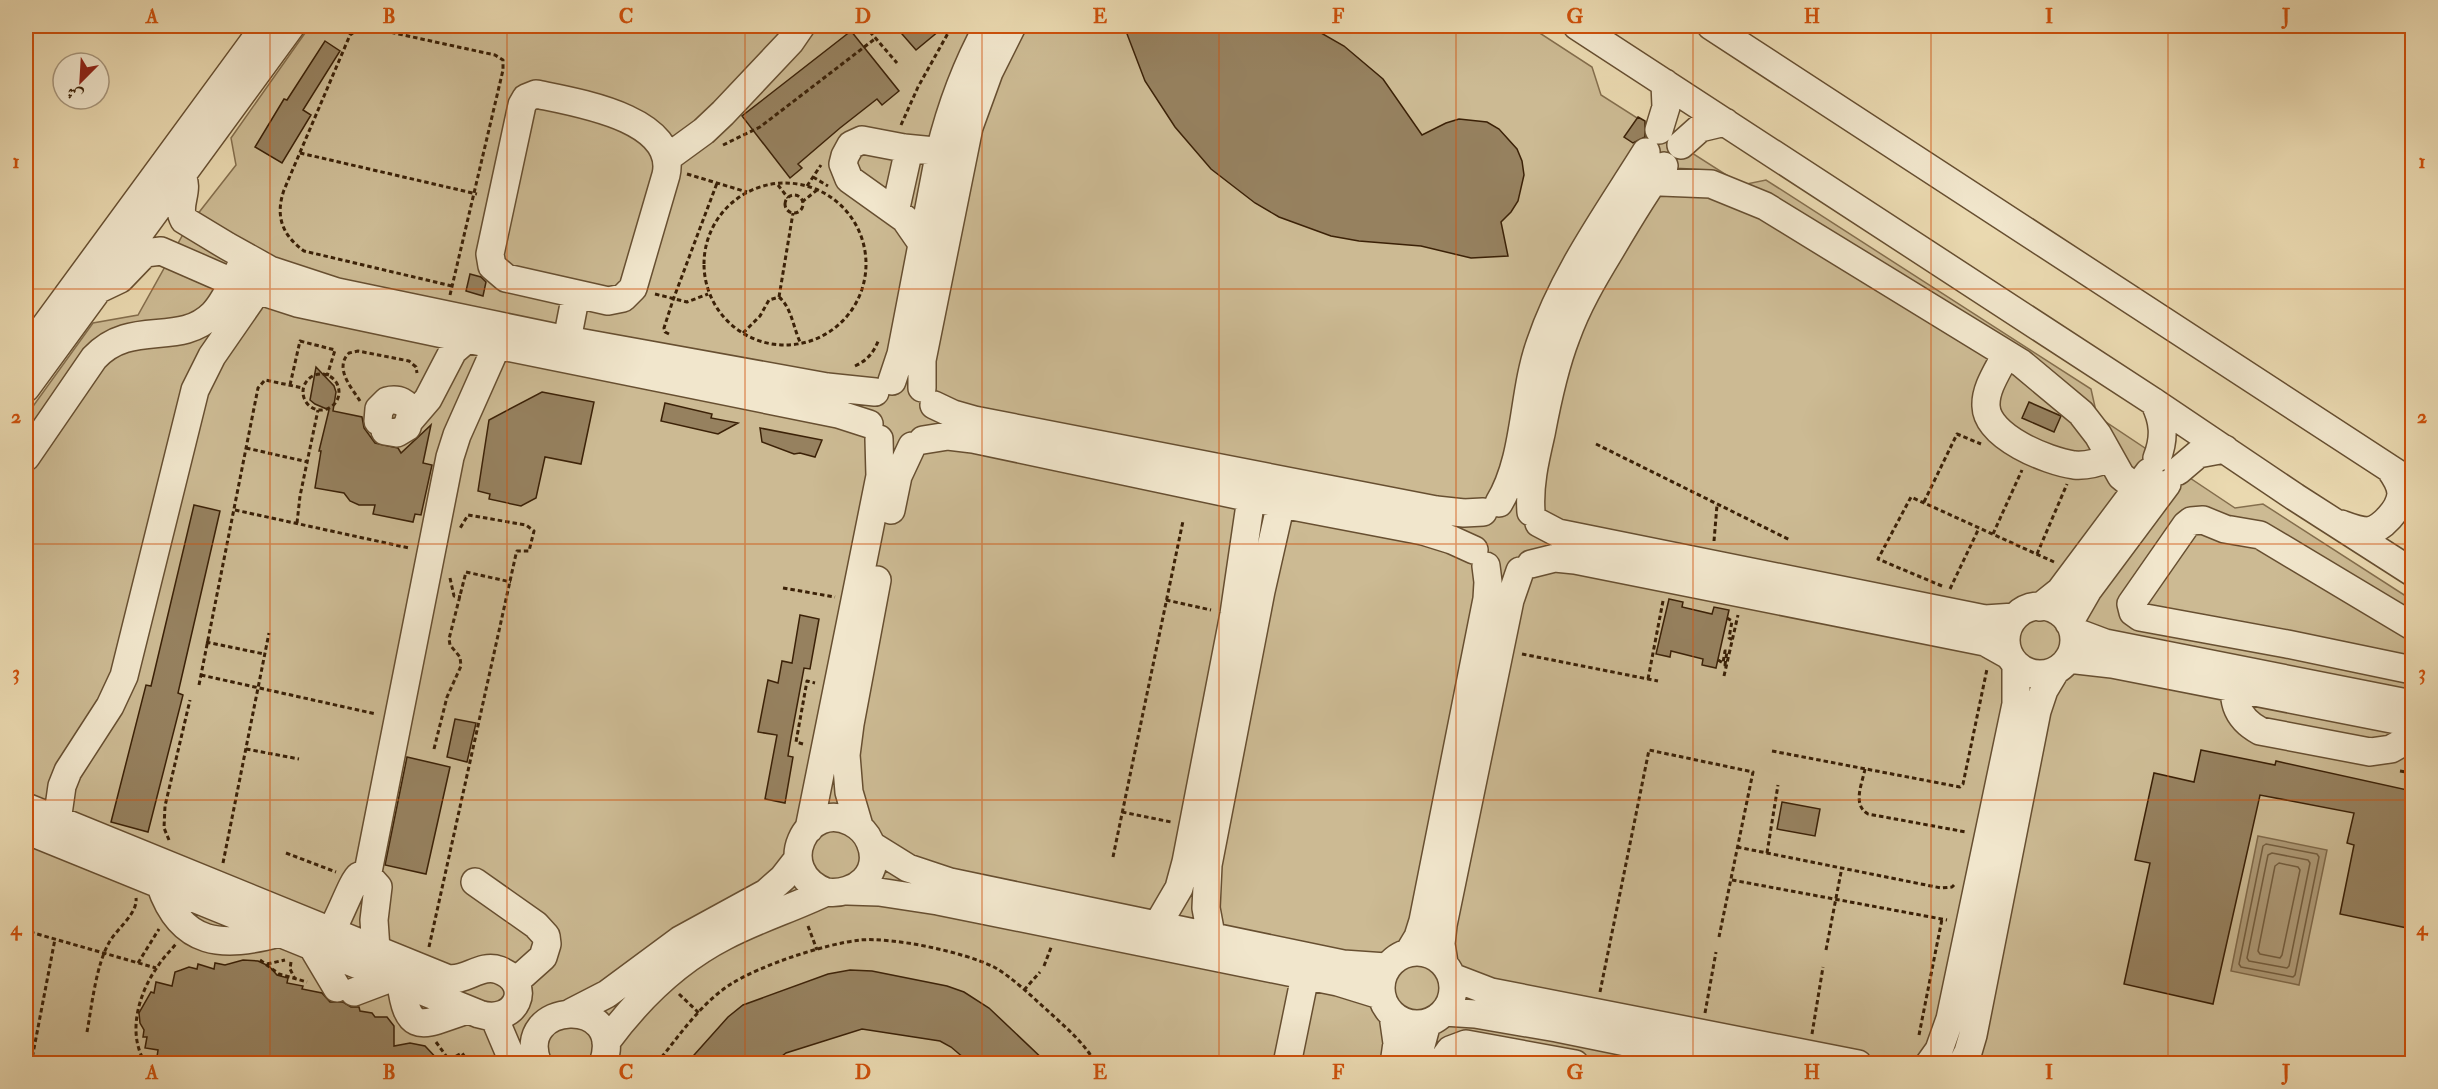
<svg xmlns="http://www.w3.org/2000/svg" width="2438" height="1089" font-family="'IM FELL Double Pica',Amiri,serif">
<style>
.green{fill:#ccba93;stroke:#846e4d;stroke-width:1.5}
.water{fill:#ae9a77;stroke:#806a4a;stroke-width:1.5}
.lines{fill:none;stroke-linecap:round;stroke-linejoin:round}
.shore{stroke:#745e3f;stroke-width:1.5}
.building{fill:#96815f;stroke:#3b2107;stroke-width:1.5}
.minor-casing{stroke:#674f31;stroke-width:30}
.path{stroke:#3b2107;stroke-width:3;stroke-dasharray:4.5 3;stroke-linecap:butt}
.minor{stroke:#f1e6cc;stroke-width:27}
.grid{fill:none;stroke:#ce510b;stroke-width:1.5;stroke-opacity:0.55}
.neatline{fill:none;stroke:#ce510b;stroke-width:2}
.grid-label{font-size:20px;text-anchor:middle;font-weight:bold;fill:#ce510b}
</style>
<rect width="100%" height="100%" fill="#ead9b0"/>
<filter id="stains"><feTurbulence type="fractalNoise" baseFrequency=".00333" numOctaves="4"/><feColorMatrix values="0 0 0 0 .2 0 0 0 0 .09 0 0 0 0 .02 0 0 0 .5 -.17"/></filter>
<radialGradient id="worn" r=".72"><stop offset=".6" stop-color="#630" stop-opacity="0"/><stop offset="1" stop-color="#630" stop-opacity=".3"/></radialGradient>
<!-- green -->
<path class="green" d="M 310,26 L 1529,26 L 1592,67 L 1601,95 L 1742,185 L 1766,180 L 2091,389 L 2097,416 L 2235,508 L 2263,504 L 2412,600 L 2412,1063 L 26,1063 L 26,416 L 93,323 L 138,315 L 186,229 L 236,165 L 231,138 Z"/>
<!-- water -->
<path class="water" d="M 2258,836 L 2327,850 L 2299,985 L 2231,971 Z"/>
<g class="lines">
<!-- shore -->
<path class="shore" d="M 2266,844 L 2317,854 L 2319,857 L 2295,975 L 2293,977 L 2241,967 L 2239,964 L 2263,846 Z
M 2272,853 L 2308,860 L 2310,863 L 2289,966 L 2287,968 L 2249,961 L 2247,958 L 2268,855 Z
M 2279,863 L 2298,867 L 2300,870 L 2282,955 L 2280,958 L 2260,954 L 2258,951 L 2275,866 Z"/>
</g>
<!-- building -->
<path class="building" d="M 895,26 L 945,26 L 916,50 Z
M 1124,26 L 1309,26 L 1344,46 L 1383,79 L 1422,135 L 1446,123 L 1459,119 L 1487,122 L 1499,129 L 1517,149 L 1522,161 L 1524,175 L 1518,201 L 1511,212 L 1501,222 L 1508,256 L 1471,258 L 1421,246 L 1359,241 L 1331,236 L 1279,217 L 1255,203 L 1211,169 L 1175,127 L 1145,81 Z
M 851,31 L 899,91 L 882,105 L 877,99 L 840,128 L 798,164 L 802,168 L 790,178 L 742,116 Z
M 325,41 L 340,51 L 303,110 L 311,115 L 282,163 L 255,147 L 284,99 L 287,100 Z
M 1638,117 L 1645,121 L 1645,137 L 1633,143 L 1624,137 Z
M 470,274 L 481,277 L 486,282 L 483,296 L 466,291 Z
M 316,367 L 334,386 L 336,392 L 333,411 L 362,417 L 364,428 L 375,443 L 398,448 L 401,453 L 431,425 L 423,463 L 432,465 L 421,515 L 415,514 L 413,522 L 373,514 L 375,505 L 359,505 L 350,501 L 344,493 L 315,488 L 321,451 L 319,451 L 329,410 L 315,404 L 310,400 Z
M 542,392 L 594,402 L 581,464 L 545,457 L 536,498 L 521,506 L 489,499 L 490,494 L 478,491 L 489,420 Z
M 2029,402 L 2061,416 L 2054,432 L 2022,418 Z
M 665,403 L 712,414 L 711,418 L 738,423 L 718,434 L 661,421 Z
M 760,428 L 822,440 L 815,457 L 800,453 L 794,454 L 762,442 Z
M 194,505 L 220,511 L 178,693 L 183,695 L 148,832 L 111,822 L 146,685 L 151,686 Z
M 1669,599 L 1683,602 L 1682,607 L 1712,614 L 1714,607 L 1729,610 L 1716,668 L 1702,665 L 1703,659 L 1671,651 L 1670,657 L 1656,654 Z
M 800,615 L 819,619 L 810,669 L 804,668 L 791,738 L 788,756 L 793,757 L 785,803 L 765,799 L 777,735 L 758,732 L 768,680 L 778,683 L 782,661 L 792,663 Z
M 455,719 L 476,723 L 467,762 L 447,757 Z
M 2201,750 L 2275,765 L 2276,761 L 2412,791 L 2412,929 L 2340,914 L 2354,845 L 2347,843 L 2354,813 L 2260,795 L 2213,1004 L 2124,984 L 2150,863 L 2135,860 L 2154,773 L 2194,782 Z
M 407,757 L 450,767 L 426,874 L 385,865 Z
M 1782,802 L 1820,809 L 1815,836 L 1777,829 Z
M 243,960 L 258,961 L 269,966 L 277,975 L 288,978 L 287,983 L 303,986 L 302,989 L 322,993 L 330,1002 L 343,1002 L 351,1007 L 359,1007 L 360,1011 L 372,1013 L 375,1017 L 387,1017 L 394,1026 L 394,1046 L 410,1043 L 425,1046 L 442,1064 L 192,1064 L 157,1057 L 158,1050 L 145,1048 L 147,1037 L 143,1037 L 144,1030 L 140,1023 L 139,1013 L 151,992 L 154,993 L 156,982 L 172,986 L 175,972 L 181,970 L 189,967 L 197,969 L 198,964 L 214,969 L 215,963 L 225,965 Z
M 850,970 L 872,971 L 947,986 L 964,992 L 989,1008 L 1048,1064 L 971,1064 L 951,1047 L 940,1041 L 862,1029 L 786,1053 L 772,1064 L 686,1064 L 728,1017 L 743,1005 L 828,974 Z"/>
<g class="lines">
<defs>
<path id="minor" d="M 1577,26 L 2154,402 L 2295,497 L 2412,572
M 1711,26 L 2412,483
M 536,94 C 574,102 679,118 666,175 L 633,288 L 623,298 L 608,301 L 506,278 L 492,266 L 490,254 L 522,105 L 526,98 Z
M 1659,130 L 1666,107 L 1665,83
M 1681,145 L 1700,128 L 1725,122
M 667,158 L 704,131 L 723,113 L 790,42 L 801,26
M 166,161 C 170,165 176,169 180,174 C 192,189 175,205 184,220 L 227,246 L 270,270 L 337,292 L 567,340 L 827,387 L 875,392
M 1636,168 L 1661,182 L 1711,184 L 1765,206 L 2021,363 L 2081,413 L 2098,435 L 2121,476 L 2153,502
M 895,212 L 909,149
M 923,245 L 905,219 L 849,179 L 843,164 L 845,156 L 851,145 L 862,140 L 904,148 L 955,153
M 97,290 L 120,279 L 145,253 L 161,251 L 232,282 L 297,303 L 467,339 L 838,414 L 869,424
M 567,340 L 576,294
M 26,352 L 265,26
M 2006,354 C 1999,369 1985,388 1986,406 C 1987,437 2047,461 2074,465 C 2086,466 2098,463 2110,458
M 892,381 L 901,354 L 940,151 C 951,106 966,66 988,26
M 26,388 L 291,26
M 922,388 L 922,360 L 969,127 L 989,72 L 1012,26
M 2154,402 C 2164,421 2165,438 2157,458
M 934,405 L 953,414 L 974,420 L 1436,510 L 1464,513 L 1483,512
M 410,420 L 428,399 L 453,351 L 467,339
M 378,421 L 379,409 L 387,401 C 398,398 408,402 411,414 L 407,427 L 397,433 L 385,431
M 923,440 L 948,436 L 973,439 L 1251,498 L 1423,531 L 1452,540 L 1474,550
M 26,457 L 94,358 C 131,318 179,348 213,314 C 225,302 233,282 241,266
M 2178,471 L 2198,454 L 2225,449
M 1499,503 C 1527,456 1522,395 1540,344 C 1563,275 1608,213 1646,152
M 891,510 L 898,476 L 912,446
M 1531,512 C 1529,485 1535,460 1541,434 C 1547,402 1554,368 1566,337 C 1577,306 1593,279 1610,251 C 1627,222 1644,193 1664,166
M 1539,523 L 1558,533 L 1985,619 L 2015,617
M 2341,524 C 2349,527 2359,531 2368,531 C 2382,529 2400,509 2401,494 C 2401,485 2395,476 2390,469
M 1531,564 L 1555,558 L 1575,560 L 1985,642 L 2010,656
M2006 640a34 34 0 1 1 68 0a34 34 0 1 1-68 0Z
M 2040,607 L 2060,591 L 2149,472
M 2069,623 L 2088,590 L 2167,484
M 2412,626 L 2260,535 L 2225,529 L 2203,520 L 2191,521 L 2186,525 L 2131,604 L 2133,612 L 2140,617 L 2287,644 L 2412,670
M 2073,631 L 2105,643 L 2412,704
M 2068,659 L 2112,664 L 2412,723
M 2235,671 C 2232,698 2234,717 2260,731 L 2370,752 L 2391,749 L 2412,737
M 26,807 L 446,978 C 465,983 480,963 499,970 C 535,984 516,1026 479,1014 L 26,830
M 57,821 L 62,786 L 68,771 L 110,706 L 124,676 L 195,390 L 212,356 L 266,278
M 859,826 L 849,792 L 846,755 L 850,724 L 877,580
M 809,829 L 880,476 L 879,439
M 871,845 L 908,868 L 950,882 L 1343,964 L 1386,967
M 367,877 L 450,457 L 457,435 L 497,345 L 501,330
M 475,882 L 536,925 L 546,936 L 547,944 L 543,957 L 515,982
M 160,884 C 181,947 223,948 279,933 L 280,930
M 848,891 L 879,892 L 938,901 L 1338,982 L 1380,995
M 1158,924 L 1179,888 L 1186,862 L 1234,614 L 1251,498 L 1258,482
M 331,931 C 339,919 353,880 359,876 L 370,878 L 378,887 L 374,920 L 376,949
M 1211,935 L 1206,908 L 1208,865 L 1261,591 L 1281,503 L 1281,486
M 312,946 L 337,988
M1381 988a36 36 0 1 1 72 0a36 36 0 1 1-72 0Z
M 1409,952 L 1418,937 L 1423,921 L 1487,599 L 1488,582 L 1486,566
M 1444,963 L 1441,944 L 1443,925 L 1510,600 L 1520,571
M 1452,977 L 1491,992 L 1858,1064
M 401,983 C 408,1042 428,1021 468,1010
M 354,992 L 391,978
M 572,1012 L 607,994 L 680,940 L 766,893 L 783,878 L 797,860
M 1444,1012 L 1475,1014 L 1557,1028 L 1734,1064
M 1393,1015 L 1397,1043 L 1394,1064
M 494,1017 L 514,1064
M 606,1042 C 637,1000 678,960 725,936 C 757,919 793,908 826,892 C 856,896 883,873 870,842 C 866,832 860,827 851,822 C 807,799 771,870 826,892
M 538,1064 C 512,1001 627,994 603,1064
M 1287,1064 L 1305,976
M 1416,1064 L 1427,1023
M 1440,1064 L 1450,1050 L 1466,1044 L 1575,1064
M 1929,1064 L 1939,1050 L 1950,1019 L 2016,704 L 2016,664
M 1962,1064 L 1968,1052 L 1973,1035 L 2037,711 L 2044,690 L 2056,670"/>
</defs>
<!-- minor casing -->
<use href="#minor" class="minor-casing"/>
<!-- path -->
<path class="path" d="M 865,26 L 897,63
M 901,125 L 918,87 L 952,26
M 723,145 L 760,127 L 876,38
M 300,153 L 477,194
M 687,174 L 747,192
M 813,177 L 828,186
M704 264a81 81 0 1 1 162 0a81 81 0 1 1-162 0Z
M 778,185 L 788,198
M 807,186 L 821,165
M785 204a9 9 0 1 1 18 0a9 9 0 1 1-18 0Z
M 802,202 L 817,190
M 655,294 L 687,302 L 708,294
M 450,295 L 503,70 L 503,60 L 495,55 L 362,26 L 350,35 L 284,190 C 275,216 282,235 304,251 L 452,286
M 779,297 L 793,213
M 779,297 C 792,308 793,328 801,344
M 743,333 L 760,316 L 769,300 L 779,297
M 669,334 L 665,332 L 664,328 L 673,300 L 717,183
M 855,366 C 868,360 874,352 879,339
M303 392a18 18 0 1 1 36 0a18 18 0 1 1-36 0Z
M 290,385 L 300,341 L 335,350 L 327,376
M 360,401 C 351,387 334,368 349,353 L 358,351 L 409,361 L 416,367 L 417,373
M 1596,444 L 1790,540
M 246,448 L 308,462
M 1924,502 L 1957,434 L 1981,444
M 235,510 L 409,548
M 297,523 L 300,496 L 318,410
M 1993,534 L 2022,470
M 1714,541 L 1717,505
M 2037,554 L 2067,484
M 450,578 L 454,596 L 461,597
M 1942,586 L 1878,559 L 1911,497 L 2054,562
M 783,588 L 835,597
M 1950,589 L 1979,528
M 1166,600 L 1211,610
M 1727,618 L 1732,621 L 1729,638 L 1731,639 L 1732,635
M 206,642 L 264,654
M 1522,654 L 1658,681
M 1718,660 L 1723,663 L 1725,651 L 1727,651 L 1725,665 L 1727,665
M 201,675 L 376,714
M 1724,676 L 1738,615
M 1648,679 L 1663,601
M 199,685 L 258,388 L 265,380 L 303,388
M 803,744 L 796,742 L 807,681 L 815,683
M 246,749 L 299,759
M 434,749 L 447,697 L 461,666 L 460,657 L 450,645 L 449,639 L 466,572 L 511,582
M 1772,751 L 1960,787 L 1963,784 L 1987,669
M 1865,769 C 1862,784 1852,805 1868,814 L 1966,832
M 2400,771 L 2412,773
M 1122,812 L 1171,822
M 169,840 L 164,828 L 165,806 L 190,700
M 1737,847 L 1941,888 L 1952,887 L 1955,884
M 286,853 L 336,872
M 1767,853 L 1778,785
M 1113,857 L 1183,521
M 223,863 L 269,633
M 1732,880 L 1947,920
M 808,926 L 817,950
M 30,932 L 156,968
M 429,947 L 516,554 L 517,551 L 529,551 L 534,531 L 526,525 L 468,515 L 459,530
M 1826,950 L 1842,867
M 260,960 L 279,974 L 307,982
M 291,962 L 290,969 L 295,979
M 138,963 L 159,929
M 267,964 L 285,960
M 1044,966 L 1052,945
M 1024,990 L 1040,972
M 1600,992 L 1649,750 L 1753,772 L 1719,937
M 679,994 L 699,1013
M 1705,1013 L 1716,952
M 87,1032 C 92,1005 96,964 110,941 C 117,929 138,913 136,898
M 1812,1034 L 1823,967
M 1919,1035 L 1942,919
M 436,1042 L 449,1060 L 462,1053 L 470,1064
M 657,1063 C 679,1036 701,1003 731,984 C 761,965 825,944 860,940 C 893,937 964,952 994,967 C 1013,978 1030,995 1047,1010 C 1065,1027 1084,1042 1096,1064
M 31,1064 L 55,939
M 146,1064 C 126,1034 139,992 158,966 C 163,958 170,951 176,944"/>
<!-- minor -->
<use href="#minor" class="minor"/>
</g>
<!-- grid -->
<path class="grid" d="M 270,26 L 270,1064M 507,26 L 507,1064M 745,26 L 745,1064M 982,26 L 982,1064M 1219,26 L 1219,1064M 1456,26 L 1456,1064M 1693,26 L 1693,1064M 1931,26 L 1931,1064M 2168,26 L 2168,1064M 26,289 L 2412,289M 26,544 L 2412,544M 26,800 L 2412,800"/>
<!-- margin -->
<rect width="2438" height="1089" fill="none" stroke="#ead9b0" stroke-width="66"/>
<!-- north arrow -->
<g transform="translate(81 81) rotate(204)"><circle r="28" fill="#f1e6cc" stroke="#a8977d" stroke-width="1.5"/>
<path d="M0-4.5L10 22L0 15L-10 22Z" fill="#8f2418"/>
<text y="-9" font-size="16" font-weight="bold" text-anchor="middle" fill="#3b2107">ش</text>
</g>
<rect x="33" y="33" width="2372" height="1023" class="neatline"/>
<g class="grid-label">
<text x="152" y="23">A</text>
<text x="389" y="23">B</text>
<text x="626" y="23">C</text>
<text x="863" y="23">D</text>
<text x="1100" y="23">E</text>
<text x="1338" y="23">F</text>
<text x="1575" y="23">G</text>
<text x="1812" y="23">H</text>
<text x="2049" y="23">I</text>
<text x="2286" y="23">J</text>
<text x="16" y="168">1</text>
<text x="2422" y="168">1</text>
<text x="16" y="423">2</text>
<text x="2422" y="423">2</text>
<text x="16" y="679">3</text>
<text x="2422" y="679">3</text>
<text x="16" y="935">4</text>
<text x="2422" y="935">4</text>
<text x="152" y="1079">A</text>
<text x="389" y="1079">B</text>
<text x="626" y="1079">C</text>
<text x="863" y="1079">D</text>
<text x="1100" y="1079">E</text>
<text x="1338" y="1079">F</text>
<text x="1575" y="1079">G</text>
<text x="1812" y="1079">H</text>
<text x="2049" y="1079">I</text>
<text x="2286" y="1079">J</text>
</g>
<rect width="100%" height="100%" filter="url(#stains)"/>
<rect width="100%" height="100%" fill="url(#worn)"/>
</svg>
